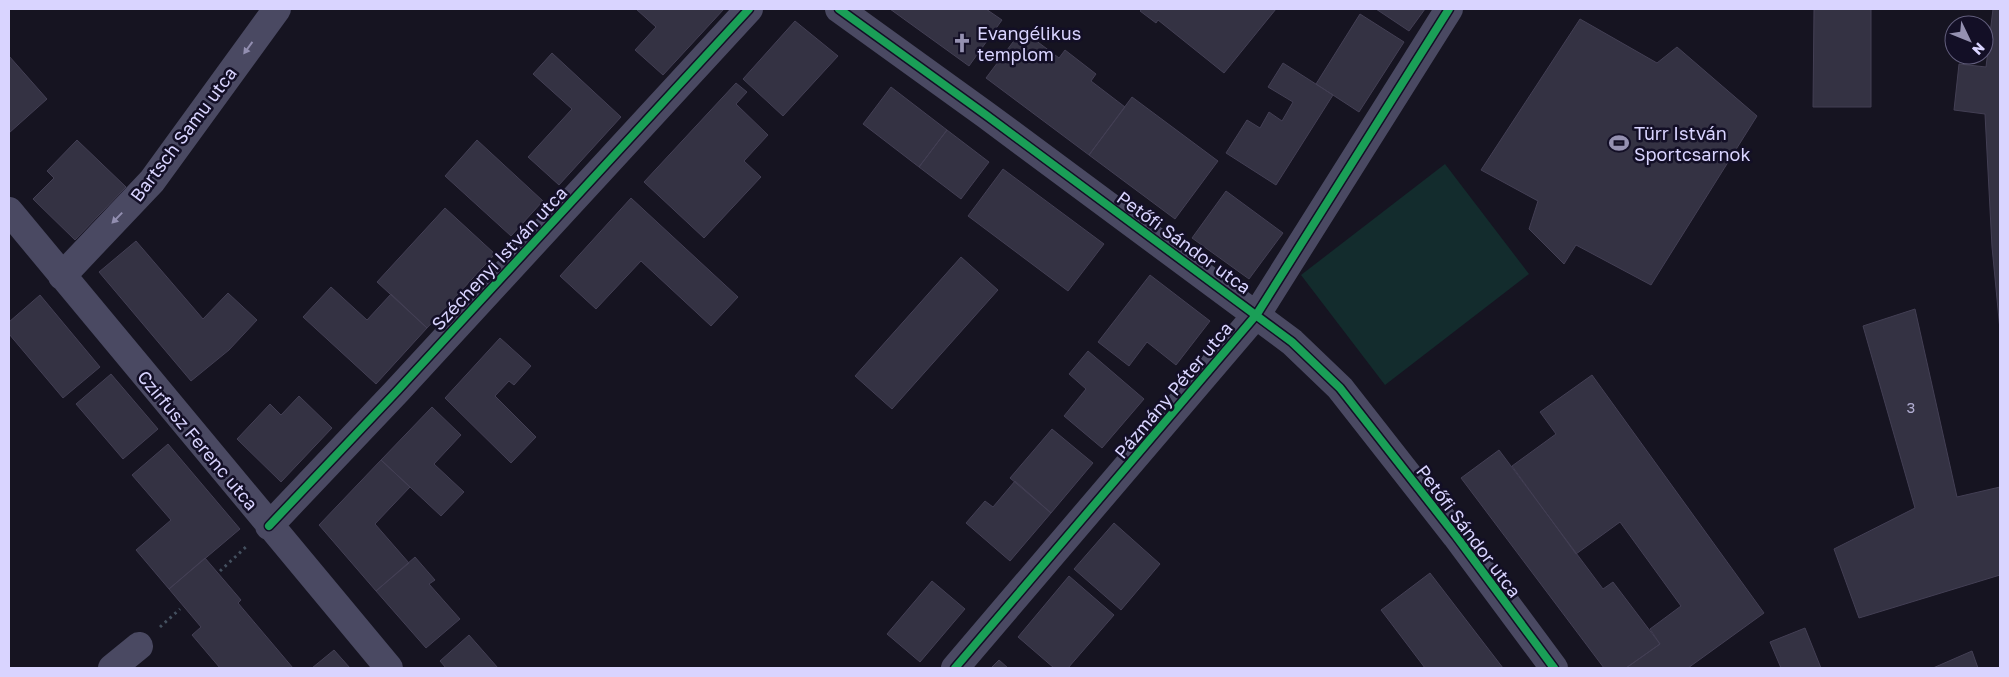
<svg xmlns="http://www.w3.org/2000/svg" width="2009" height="677" font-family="'Golos Text',sans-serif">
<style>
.green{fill:#132c2d}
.building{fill:#343243;stroke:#433f54}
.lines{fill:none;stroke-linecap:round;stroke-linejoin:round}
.path{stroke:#44505f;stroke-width:3;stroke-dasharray:2.5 4;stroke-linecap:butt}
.street{stroke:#4a4962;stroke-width:28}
.cycleway-casing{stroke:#130f26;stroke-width:11}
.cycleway{stroke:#1a9f57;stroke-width:8}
.oneway{fill:#928eb0}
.labels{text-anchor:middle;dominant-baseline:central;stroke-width:5;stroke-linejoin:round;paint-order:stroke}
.number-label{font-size:15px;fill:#b0acd0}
.poi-label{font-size:18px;fill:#d9d4ff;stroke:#130f26;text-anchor:start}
.street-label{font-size:18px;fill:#d9d4ff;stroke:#130f26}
</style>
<rect width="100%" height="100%" fill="#161421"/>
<!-- green -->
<path class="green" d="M 1445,164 L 1529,274 L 1385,385 L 1301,275 Z"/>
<!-- building -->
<path class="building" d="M 636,9 L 724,9 L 663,75 L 635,50 L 656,27 Z
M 890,9 L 986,9 L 1002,20 L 969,66 Z
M 1142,9 L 1276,9 L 1224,73 L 1158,20 L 1156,23 L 1140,11 Z
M 1376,9 L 1425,9 L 1409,31 Z
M 1814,9 L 1871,9 L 1871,107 L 1813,107 Z
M 1993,9 L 2000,9 L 2000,330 L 1992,247 L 1985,114 L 1954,110 L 1959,64 L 1986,67 Z
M 1360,14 L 1404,42 L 1359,112 L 1316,84 Z
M 1580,19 L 1657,63 L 1677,47 L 1757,116 L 1651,285 L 1576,245 L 1564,264 L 1529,229 L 1538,201 L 1481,170 Z
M 795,21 L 838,56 L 783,116 L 743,79 Z
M 1022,30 L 1059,58 L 1065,50 L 1096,74 L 1091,81 L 1125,107 L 1089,155 L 986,78 Z
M 552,53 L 621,117 L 559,185 L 528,157 L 572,109 L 533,74 Z
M 9,56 L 47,99 L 9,133 Z
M 1283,63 L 1333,95 L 1276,185 L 1226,153 L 1247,120 L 1260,128 L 1269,112 L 1282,121 L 1293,102 L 1268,87 Z
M 736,83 L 747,92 L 736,104 L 768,135 L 744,161 L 761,177 L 704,238 L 644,182 Z
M 891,87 L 947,130 L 919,167 L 863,124 Z
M 1132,97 L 1218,161 L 1175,219 L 1089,155 Z
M 947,130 L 989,162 L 961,199 L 919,167 Z
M 77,140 L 126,187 L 75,240 L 33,199 L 54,178 L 47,171 Z
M 477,140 L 543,201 L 511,236 L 445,176 Z
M 1003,169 L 1104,244 L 1068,291 L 968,216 Z
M 1226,191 L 1283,233 L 1249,279 L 1192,238 Z
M 631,198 L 738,297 L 711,326 L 641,261 L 596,309 L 560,276 Z
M 445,208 L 495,254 L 427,328 L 377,282 Z
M 136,241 L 203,319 L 228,293 L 257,320 L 229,350 L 191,381 L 99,272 Z
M 961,257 L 998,290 L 892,409 L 855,376 Z
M 1150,275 L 1210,321 L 1176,365 L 1147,342 L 1129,366 L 1098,342 Z
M 331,287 L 367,320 L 391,294 L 427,328 L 376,384 L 303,317 Z
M 40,295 L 100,367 L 63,398 L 9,334 L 9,322 Z
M 1915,309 L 1957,497 L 2000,487 L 2000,575 L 1859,618 L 1834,549 L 1915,508 L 1863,326 Z
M 500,338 L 531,366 L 514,385 L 509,381 L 495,396 L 536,437 L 511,463 L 445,398 Z
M 1088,351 L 1144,399 L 1102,448 L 1064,416 L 1086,389 L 1069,374 Z
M 111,374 L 158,429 L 123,459 L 76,404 Z
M 1592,375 L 1764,613 L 1688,668 L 1626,668 L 1660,644 L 1650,629 L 1681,606 L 1620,522 L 1576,554 L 1512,466 L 1556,434 L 1540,412 Z
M 299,396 L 332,428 L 281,482 L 237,439 L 270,404 L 281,415 Z
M 432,407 L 461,435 L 434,464 L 464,492 L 441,516 L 381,460 Z
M 1052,429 L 1093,463 L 1051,513 L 1010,478 Z
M 168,444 L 240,529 L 169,589 L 136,550 L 171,520 L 132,475 Z
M 1499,450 L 1603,589 L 1613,582 L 1660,644 L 1626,668 L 1604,668 L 1461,478 Z
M 381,460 L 410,487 L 375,524 L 409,563 L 376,591 L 319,525 Z
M 1015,481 L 1051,513 L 1010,561 L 966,523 L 985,501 L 993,507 Z
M 1114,523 L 1160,564 L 1121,610 L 1074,569 Z
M 415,557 L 435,580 L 429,584 L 460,619 L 426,648 L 376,591 Z
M 205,558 L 241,600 L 238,603 L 293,668 L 220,668 L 192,635 L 201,627 L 169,589 Z
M 1430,573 L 1503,668 L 1425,668 L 1381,610 Z
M 1069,576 L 1114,615 L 1068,668 L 1054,668 L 1018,637 Z
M 932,581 L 965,609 L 920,662 L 887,634 Z
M 1805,628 L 1821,668 L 1781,668 L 1770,642 Z
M 469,635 L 498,668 L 446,668 L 440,661 Z
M 334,650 L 350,668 L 312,668 Z
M 1972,651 L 1978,668 L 1933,668 Z
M 999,660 L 1008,668 L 991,668 Z"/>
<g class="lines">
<!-- path -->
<path class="path" d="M 220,571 L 247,546
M 160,627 L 180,609"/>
<!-- street -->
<path class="street" d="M 839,9 L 986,115 L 1292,342 L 1340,388 L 1456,536 L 1554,668
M 9,211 L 389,668
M 62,276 L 152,181 L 277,9
M 269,526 L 397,391 L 749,9
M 112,668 L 139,646
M 955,668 L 1257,314 L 1449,9"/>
<defs>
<path id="cycleway" d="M 839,9 L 986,115 L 1292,342 L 1340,388 L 1456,536 L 1554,668
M 269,526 L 397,391 L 749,9
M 955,668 L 1257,314 L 1449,9"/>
</defs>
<!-- cycleway casing -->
<use href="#cycleway" class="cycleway-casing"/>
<!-- cycleway -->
<use href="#cycleway" class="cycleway"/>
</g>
<!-- one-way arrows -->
<defs><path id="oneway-solid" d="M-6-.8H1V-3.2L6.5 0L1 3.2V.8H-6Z" transform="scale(1.25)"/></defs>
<g class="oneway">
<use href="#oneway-solid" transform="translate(248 48) rotate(126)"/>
<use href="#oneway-solid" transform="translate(117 218) rotate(134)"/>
</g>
<!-- icons -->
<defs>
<symbol id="church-bare" viewBox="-9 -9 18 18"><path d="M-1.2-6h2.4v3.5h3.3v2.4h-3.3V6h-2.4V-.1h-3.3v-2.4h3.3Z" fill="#9591b1" stroke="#130f26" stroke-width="2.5" paint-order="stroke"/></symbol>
<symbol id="stadium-bare" viewBox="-9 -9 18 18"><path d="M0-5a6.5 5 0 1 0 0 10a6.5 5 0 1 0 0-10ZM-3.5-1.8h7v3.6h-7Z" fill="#9591b1" stroke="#130f26" stroke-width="2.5" paint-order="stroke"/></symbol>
</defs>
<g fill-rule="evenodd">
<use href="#church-bare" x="948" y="29" width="28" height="28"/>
<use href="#stadium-bare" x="1605" y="129" width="28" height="28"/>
</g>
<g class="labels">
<!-- number labels -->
<g class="number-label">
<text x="1911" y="407">3</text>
</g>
<!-- poi labels -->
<g class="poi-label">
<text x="977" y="33">Evangélikus<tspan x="977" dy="21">templom</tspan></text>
<text x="1634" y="133">Türr István<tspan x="1634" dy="21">Sportcsarnok</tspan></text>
</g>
<!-- street labels -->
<g class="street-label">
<text transform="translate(183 134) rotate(-53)">Bartsch Samu utca</text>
<text transform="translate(1184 242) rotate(36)">Petőfi Sándor utca</text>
<text transform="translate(499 258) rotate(-47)">Széchenyi István utca</text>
<text transform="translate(1173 390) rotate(-50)">Pázmány Péter utca</text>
<text transform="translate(198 440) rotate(50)">Czirfusz Ferenc utca</text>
<text transform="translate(1469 531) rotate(53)">Petőfi Sándor utca</text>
</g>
</g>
<!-- border -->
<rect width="2009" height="677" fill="none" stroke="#d9d4ff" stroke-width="20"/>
<!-- north arrow -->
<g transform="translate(1969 40) rotate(133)"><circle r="24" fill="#130f26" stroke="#625e7d"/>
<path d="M0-4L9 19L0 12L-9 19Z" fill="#9591b1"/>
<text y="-8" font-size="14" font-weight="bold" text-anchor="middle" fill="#d9d4ff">N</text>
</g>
</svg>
